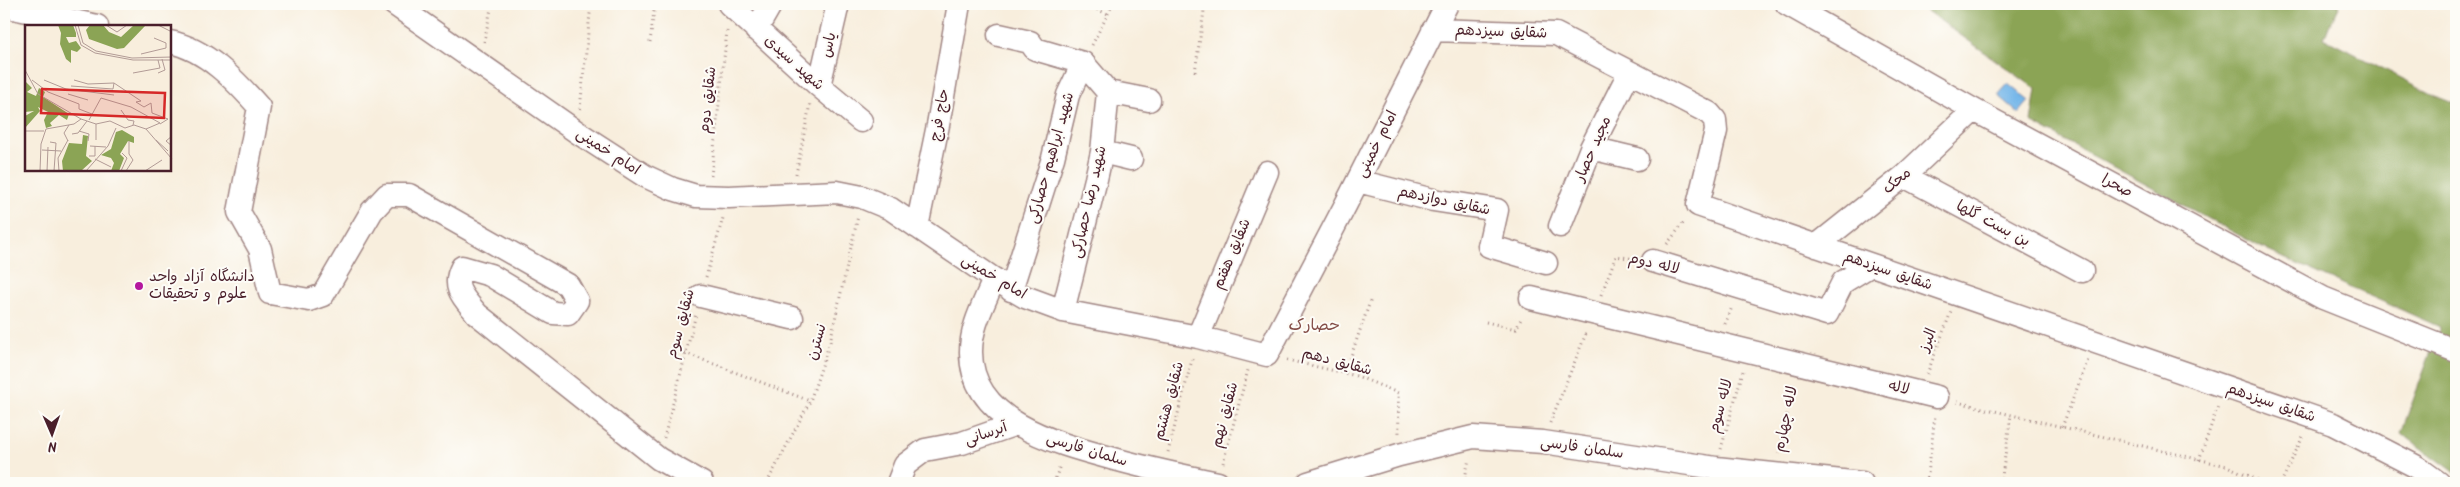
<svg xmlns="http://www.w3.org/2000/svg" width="2460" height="487" font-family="Kalam,'Playpen Sans Arabic',sans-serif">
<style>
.forest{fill:#8ba455;stroke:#6a6240}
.water{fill:#73b6e9;stroke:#5e6a8a}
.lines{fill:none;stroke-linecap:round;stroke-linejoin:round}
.minor-casing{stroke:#a18684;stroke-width:25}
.path{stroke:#a18684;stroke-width:3;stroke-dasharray:1 4;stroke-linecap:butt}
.minor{stroke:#fff;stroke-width:22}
.poi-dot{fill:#b5179e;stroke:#fdfcf7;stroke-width:2}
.labels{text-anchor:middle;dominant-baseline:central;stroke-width:4;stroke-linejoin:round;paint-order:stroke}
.street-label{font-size:15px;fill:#4a1f2b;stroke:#fdfcf7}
.poi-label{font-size:15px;fill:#4a1f2b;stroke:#fdfcf7;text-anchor:start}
.neighbourhood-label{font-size:16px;fill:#844e48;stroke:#fdfcf7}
.inset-road{fill:none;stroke:#b29b96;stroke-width:1}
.view{fill:#d62828;fill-opacity:0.15;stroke:#d62828;stroke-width:2.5}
.inset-edge{fill:none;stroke:#4a1f2b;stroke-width:2.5}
</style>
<rect width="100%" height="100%" fill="#fdfcf7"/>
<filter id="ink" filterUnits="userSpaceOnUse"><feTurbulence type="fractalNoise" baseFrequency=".02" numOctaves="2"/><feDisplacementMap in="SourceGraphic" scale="10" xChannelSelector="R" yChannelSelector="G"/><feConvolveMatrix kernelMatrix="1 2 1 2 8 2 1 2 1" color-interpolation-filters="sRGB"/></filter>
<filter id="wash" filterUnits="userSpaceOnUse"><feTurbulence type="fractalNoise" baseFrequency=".0096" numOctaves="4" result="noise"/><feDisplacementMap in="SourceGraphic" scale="20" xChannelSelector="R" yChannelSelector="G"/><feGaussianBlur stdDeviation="1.12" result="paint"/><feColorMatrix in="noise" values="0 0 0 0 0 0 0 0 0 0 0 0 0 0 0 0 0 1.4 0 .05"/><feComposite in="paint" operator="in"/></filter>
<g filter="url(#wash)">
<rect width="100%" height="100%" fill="#f8eedd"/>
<!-- forest -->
<path class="forest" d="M 1917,4 L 2340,4 L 2324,38 L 2440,98 L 2456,104 L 2456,473 L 2401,433 L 2440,327 L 2268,251 L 2031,122 L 2036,89 Z"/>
<!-- water -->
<path class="water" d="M 2008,84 L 2029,101 L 2019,113 L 1998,95 Z"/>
</g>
<g filter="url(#ink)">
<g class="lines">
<defs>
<path id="minor" d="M 394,4 L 577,132 L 645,176 L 673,189 L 696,196 L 729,197 L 837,192 L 862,197 L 891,209 L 994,279 L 1025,297 L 1063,311 L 1198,337 L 1267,355 L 1346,204 L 1447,4
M 729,4 L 819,86 L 861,121
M 1787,4 L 1974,110 L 2323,298 L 2456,351
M 4,6 L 97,26
M 756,30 L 771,4
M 1433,30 L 1556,34 L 1709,113 L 1715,120 L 1716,131 L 1698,205 L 2333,424 L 2417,467 L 2439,483
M 999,35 L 1030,42 L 1035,49 L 1083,63
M 170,42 C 206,49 236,81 259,107 L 239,212 L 260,249 L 270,293 L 309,300 L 323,295 L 372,211 L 387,195 L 409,195 L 568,285 L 577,301 L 568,314 L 553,313 L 490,275 L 462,267 C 451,288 464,298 477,314 L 659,459 L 702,483
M 1083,63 L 1108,92 L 1149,100
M 819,86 L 838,4
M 1591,148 L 1637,159
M 1102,152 L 1131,159
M 1904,176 L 2082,271
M 1358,181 L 1433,200 L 1497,210 L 1489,246 L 1546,263
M 1560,226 L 1591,148 L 1629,73
M 917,227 L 938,125 L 959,4
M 1816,246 L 1904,176 L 1974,110
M 1653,261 L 1827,314 L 1843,282 L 1871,265
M 994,279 C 985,302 971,326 971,351 C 970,424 1063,445 1118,460 C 1151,469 1184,476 1218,483
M 1011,290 L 1053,158 L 1068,95 L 1083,63
M 701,296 L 792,318
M 1531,298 L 1937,397
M 1063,311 L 1096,179 L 1102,152 L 1108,92
M 1198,337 L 1267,172
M 898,483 L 905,465 L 925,450 L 962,443 L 1016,424
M 1308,483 L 1399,455 L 1473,437 L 1543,442 L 1716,468 L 1862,483"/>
</defs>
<!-- minor casing -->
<use href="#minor" class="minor-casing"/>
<!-- path -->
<path class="path" d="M 1083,4 L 1108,14
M 484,42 L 492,4
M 650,42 L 655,4
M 1092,45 L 1113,4
M 1195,72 L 1205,4
M 580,109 L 591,4
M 796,174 L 810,104
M 711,176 L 727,31
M 1667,244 L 1685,221
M 706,277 L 723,218
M 1601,295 L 1616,256 L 1635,259
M 1486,322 L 1516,329 L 1522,317
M 1725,324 L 1732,307
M 685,353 L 810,401
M 1287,360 L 1357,376 L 1398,393 L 1399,434
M 1345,373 L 1371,299
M 1927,374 L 1951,312
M 1957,402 L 2227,466 L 2265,483
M 1550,423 L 1587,331
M 2062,427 L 2088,360
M 664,438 L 696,314
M 1721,449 L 1743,371
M 1168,452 L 1193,356
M 1779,454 L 1794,381
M 2199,460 L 2218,406
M 1223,463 L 1248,370
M 767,483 L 810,401 L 830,342 L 858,216
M 1054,483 L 1060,465
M 1464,483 L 1469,459
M 1927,483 L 1935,416
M 2001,483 L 2011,415
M 2281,483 L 2304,434"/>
<!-- minor -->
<use href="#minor" class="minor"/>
</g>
</g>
<!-- markers -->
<circle class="poi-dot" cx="139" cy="286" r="5"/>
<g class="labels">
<!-- street labels -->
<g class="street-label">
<text transform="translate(1501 32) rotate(2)">شقایق سیزدهم</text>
<text transform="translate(829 45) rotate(-77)">یاس</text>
<text transform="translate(794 63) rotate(42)">شهید سیدی</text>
<text transform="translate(708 100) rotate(-84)">شقایق دوم</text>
<text transform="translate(940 115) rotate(-80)">حاج فرج</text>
<text transform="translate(1377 144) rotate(-63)">امام خمینی</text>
<text transform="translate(1593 149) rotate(-66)">مجید حصار</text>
<text transform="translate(608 152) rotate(33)">امام خمینی</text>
<text transform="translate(1051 158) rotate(-74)">شهید ابراهیم حصارکی</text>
<text transform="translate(1897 181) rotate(-40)">محک</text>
<text transform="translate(2117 186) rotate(28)">صحرا</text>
<text transform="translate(1444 201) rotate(12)">شقایق دوازدهم</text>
<text transform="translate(1089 202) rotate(-77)">شهید رضا حصارکی</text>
<text transform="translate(1993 224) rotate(28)">بن بست گلها</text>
<text transform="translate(1232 254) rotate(-67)">شقایق هفتم</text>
<text transform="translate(1654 264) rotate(13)">لاله دوم</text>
<text transform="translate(1888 271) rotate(19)">شقایق سیزدهم</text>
<text transform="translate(994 277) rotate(31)">امام خمینی</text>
<text transform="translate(681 324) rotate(-75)">شقایق سوم</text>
<text transform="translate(1928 340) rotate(-68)">البرز</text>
<text transform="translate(817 342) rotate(-74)">نسترن</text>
<text transform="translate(1337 362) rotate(15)">شقایق دهم</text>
<text transform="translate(1899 388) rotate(13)">لاله</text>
<text transform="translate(1169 401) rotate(-75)">شقایق هشتم</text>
<text transform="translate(2271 403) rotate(19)">شقایق سیزدهم</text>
<text transform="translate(1721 406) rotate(-75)">لاله سوم</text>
<text transform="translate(1225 415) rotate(-75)">شقایق نهم</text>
<text transform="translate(1786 419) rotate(-78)">لاله چهارم</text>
<text transform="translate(986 434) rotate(-19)">آبرسانی</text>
<text transform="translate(1582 448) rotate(8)">سلمان فارسی</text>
<text transform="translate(1087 450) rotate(17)">سلمان فارسی</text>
</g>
<!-- poi labels -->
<g class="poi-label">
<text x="149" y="277">دانشگاه آزاد واحد<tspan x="149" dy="17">علوم و تحقیقات</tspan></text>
</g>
<!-- neighbourhood labels -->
<g class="neighbourhood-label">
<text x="1314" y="325">حصارک</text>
</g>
</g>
<!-- overview -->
<g transform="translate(25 25)">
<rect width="146" height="146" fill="#f8eedd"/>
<path d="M 33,0 L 48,0 L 51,8 L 51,12 L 41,12 L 44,18 L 51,16 L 56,23 L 52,27 L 46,25 L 46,38 L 41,34 L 35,19 L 36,8 ZM 65,0 L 78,0 L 84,7 L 96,12 L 109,0 L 120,1 L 99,23 L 92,24 L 64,14 L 61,5 ZM 0,56 L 7,63 L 2,67 L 11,71 L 14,63 L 20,67 L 18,72 L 44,89 L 42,95 L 34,90 L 25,98 L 27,101 L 21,103 L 19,95 L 23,87 L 13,82 L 15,86 L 0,103 L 0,91 L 9,86 L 0,87 ZM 97,105 L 109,112 L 109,118 L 103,116 L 95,129 L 99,133 L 94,146 L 86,146 L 89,138 L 86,133 L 76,130 L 86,124 L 91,107 ZM 58,110 L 63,111 L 61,131 L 67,136 L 56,146 L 38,146 L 37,136 L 44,118 L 57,119 Z" fill="#8ba455"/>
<path class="inset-road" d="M 50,0 L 56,20 L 70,28 L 108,35 L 147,35M 53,0 L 58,18 L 71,26 L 107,33 L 147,32M 81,0 L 92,7 L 102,0M 133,0 L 147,7M 116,29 L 141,23 L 141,18 L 129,13M 0,45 L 13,69 L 56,94M 108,48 L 135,43 L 133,35M 133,48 L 140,45 L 137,34M 7,55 L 23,67 L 54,79 L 54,84 L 67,89M 19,55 L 41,64 L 89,70M 49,55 L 63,59 L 89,58 L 116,76M 46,61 L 88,64 L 89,58M 43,69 L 63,75M 116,76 L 111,77 L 119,82 L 126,78 L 127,88 L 143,94 L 135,99M 96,85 L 103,95 L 109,96 L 108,100M 64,95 L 76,73 L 106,82 L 135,98 L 121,104M 121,104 L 147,134M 0,106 L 19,106M 54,106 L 64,109 L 63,116M 47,109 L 53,108 L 62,96M 147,111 L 141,116 L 147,121M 71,115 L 71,99M 131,115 L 143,126M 43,116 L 39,108 L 44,100M 25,117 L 31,118 L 29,146M 65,121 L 81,122M 17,125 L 36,126M 64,131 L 70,131 L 70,121M 70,134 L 86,142M 15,146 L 16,119 L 21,104 L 49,99 L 56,94 L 71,99 L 85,96 L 100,103 L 109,100 L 121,104M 22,146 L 23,122M 34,146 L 33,133 L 43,115M 61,146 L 83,121 L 91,103M 96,146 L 102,133 L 97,128M 101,146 L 108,135 L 104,129 L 104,116M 120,146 L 137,135"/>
<path class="view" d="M 17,64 L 140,68 L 139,93 L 16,88 Z"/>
<rect width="146" height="146" class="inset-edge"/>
</g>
<!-- margin -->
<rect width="2460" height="487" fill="none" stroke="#fdfcf7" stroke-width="20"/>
<!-- north arrow -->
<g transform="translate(52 434) rotate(178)" stroke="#fdfcf7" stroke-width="4" paint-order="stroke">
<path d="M0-4L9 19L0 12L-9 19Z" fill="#4a1f2b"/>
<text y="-8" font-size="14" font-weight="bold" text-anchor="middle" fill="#4a1f2b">N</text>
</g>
</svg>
